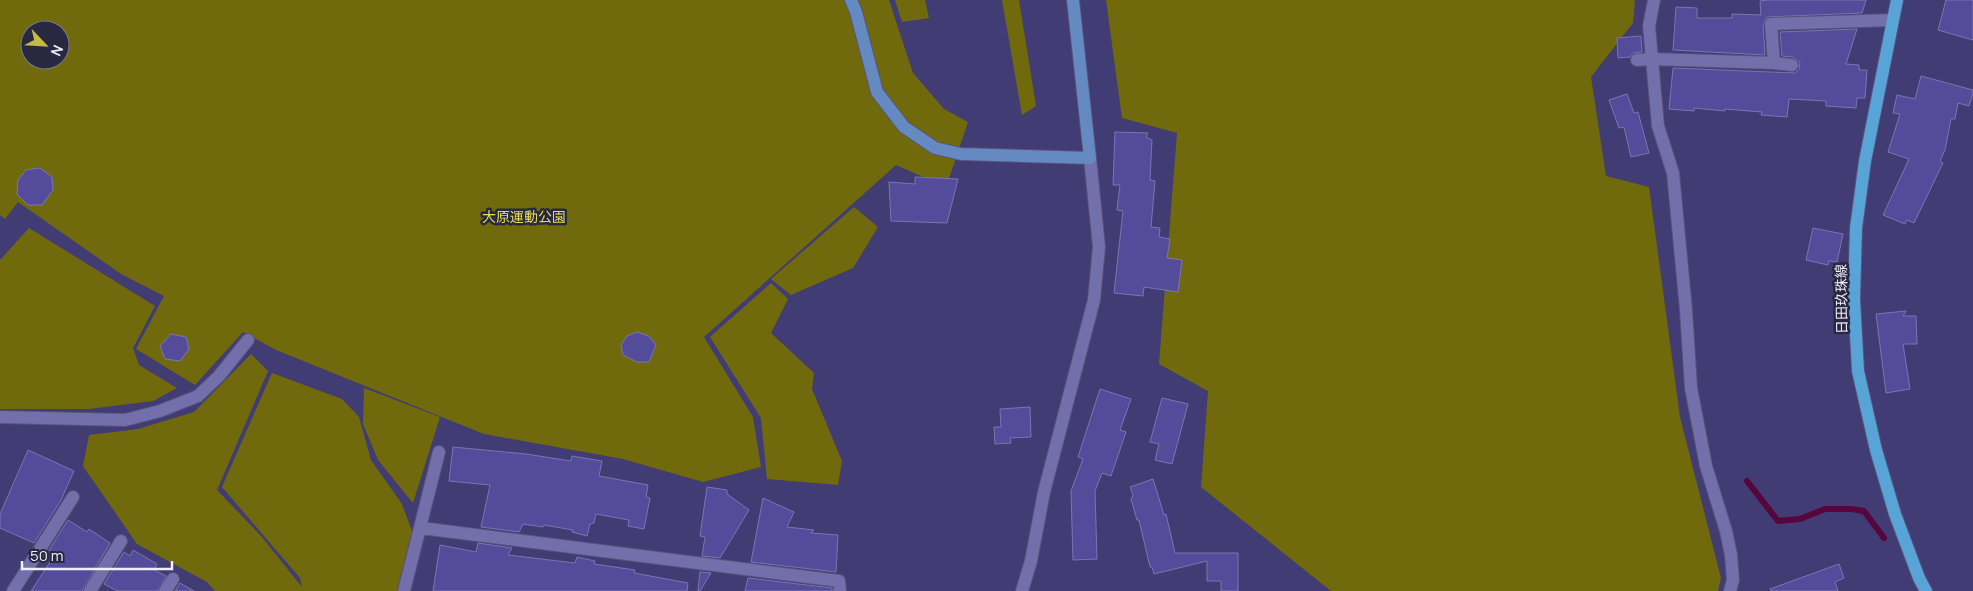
<svg xmlns="http://www.w3.org/2000/svg" width="1973" height="591" font-family="Manrope,'Noto Sans JP',sans-serif">
<style>
.green{fill:#706a0d;fill-rule:evenodd}
.lines{fill:none;stroke-linecap:round;stroke-linejoin:round}
.stream{stroke:#56053d;stroke-width:6}
.building{fill:#544c9a;stroke:#7976b3}
.street-casing{stroke:#58527e;stroke-width:14}
.secondary-casing{stroke:#58527e;stroke-width:14}
.primary-casing{stroke:#58527e;stroke-width:14}
.street{stroke:#726fab;stroke-width:12}
.secondary{stroke:#658ac1;stroke-width:12}
.primary{stroke:#58a4d7;stroke-width:12}
.labels{text-anchor:middle;dominant-baseline:central;stroke-width:5;stroke-linejoin:round;paint-order:stroke}
.park-label{font-size:14px;fill:#e6dd56;stroke:#292841}
.street-label{font-size:14px;fill:#efeffd;stroke:#292841}
</style>
<rect width="100%" height="100%" fill="#413c73"/>
<!-- green -->
<path class="green" d="M 0,0 L 889,0 L 913,73 L 944,109 L 968,122 L 946,187 L 896,165 L 704,337 L 753,417 L 761,467 L 703,482 L 623,459 L 484,434 L 276,350 L 243,332 L 195,385 L 136,349 L 164,296 L 121,274 L 18,202 L 5,219 L 0,215 ZM 30,30 L 60,30 L 60,60 L 30,60 Z
M 895,0 L 925,0 L 929,18 L 902,22 Z
M 1002,0 L 1019,0 L 1036,106 L 1022,115 Z
M 1106,0 L 1635,0 L 1633,23 L 1591,77 L 1606,176 L 1649,187 L 1680,417 L 1721,578 L 1718,591 L 1331,591 L 1201,487 L 1208,391 L 1159,364 L 1177,133 L 1122,118 Z
M 854,207 L 878,227 L 853,268 L 791,295 L 771,279 Z
M 29,228 L 155,306 L 133,348 L 139,365 L 177,388 L 153,401 L 89,409 L 0,409 L 0,260 Z
M 771,283 L 788,299 L 771,333 L 814,373 L 812,389 L 842,461 L 838,485 L 767,479 L 761,418 L 710,337 Z
M 251,354 L 268,371 L 217,490 L 261,536 L 302,587 L 300,578 L 222,487 L 272,373 L 342,399 L 359,417 L 371,460 L 402,504 L 412,531 L 397,591 L 303,591 L 302,589 L 302,591 L 215,591 L 207,582 L 137,544 L 83,466 L 89,435 L 138,429 L 194,412 Z
M 364,388 L 440,417 L 413,503 L 378,460 L 363,424 Z"/>
<g class="lines">
<!-- stream -->
<path class="stream" d="M 1747,481 L 1778,521 L 1800,519 L 1825,509 L 1851,509 L 1864,511 L 1884,538"/>
</g>
<!-- building -->
<path class="building" d="M 1768,0 L 1866,0 L 1862,13 L 1767,17 L 1763,25 L 1765,55 L 1673,50 L 1676,7 L 1697,8 L 1697,18 L 1732,18 L 1732,14 L 1761,15 L 1760,1 Z
M 1946,0 L 1973,0 L 1973,40 L 1938,30 Z
M 1857,29 L 1846,64 L 1859,65 L 1859,70 L 1867,70 L 1865,98 L 1857,98 L 1856,108 L 1826,106 L 1826,101 L 1789,99 L 1787,117 L 1761,115 L 1762,112 L 1725,109 L 1725,111 L 1694,108 L 1694,111 L 1669,109 L 1673,68 L 1795,73 L 1799,69 L 1800,62 L 1793,57 L 1782,56 L 1780,32 Z
M 1641,36 L 1642,52 L 1633,53 L 1630,57 L 1618,58 L 1617,38 Z
M 1921,76 L 1973,90 L 1973,93 L 1969,106 L 1958,103 L 1955,119 L 1951,119 L 1945,150 L 1940,161 L 1943,163 L 1914,223 L 1907,220 L 1905,224 L 1883,215 L 1909,159 L 1888,152 L 1900,114 L 1893,113 L 1897,95 L 1915,99 Z
M 1627,94 L 1634,113 L 1638,112 L 1649,153 L 1631,157 L 1624,127 L 1619,128 L 1609,100 Z
M 1115,132 L 1148,133 L 1146,137 L 1152,140 L 1150,180 L 1155,181 L 1151,227 L 1160,228 L 1159,237 L 1170,239 L 1167,258 L 1182,260 L 1178,292 L 1144,287 L 1143,296 L 1114,293 L 1123,211 L 1117,210 L 1120,185 L 1113,185 Z
M 40,168 L 52,177 L 53,190 L 42,205 L 28,205 L 17,194 L 18,180 L 26,170 Z
M 915,177 L 958,179 L 947,223 L 891,221 L 889,182 L 915,184 Z
M 1813,228 L 1843,234 L 1837,262 L 1829,261 L 1828,265 L 1806,260 Z
M 1906,311 L 1903,316 L 1916,316 L 1917,344 L 1903,344 L 1910,389 L 1886,393 L 1876,314 Z
M 637,332 L 649,336 L 656,345 L 649,362 L 637,362 L 623,355 L 621,345 L 627,336 Z
M 171,334 L 186,337 L 189,349 L 180,361 L 165,359 L 160,346 Z
M 1100,389 L 1131,399 L 1120,430 L 1126,432 L 1111,476 L 1102,473 L 1095,491 L 1097,559 L 1073,560 L 1071,491 L 1083,459 L 1078,457 Z
M 1162,398 L 1188,404 L 1172,464 L 1155,460 L 1159,444 L 1150,442 Z
M 1030,407 L 1031,437 L 1010,438 L 1011,443 L 995,444 L 994,427 L 1001,427 L 1000,409 Z
M 453,447 L 526,454 L 571,461 L 572,456 L 602,461 L 599,476 L 648,485 L 646,497 L 650,498 L 644,529 L 628,526 L 629,520 L 596,514 L 594,523 L 590,524 L 587,536 L 572,532 L 573,530 L 544,525 L 543,527 L 523,524 L 519,532 L 481,527 L 490,485 L 449,481 Z
M 28,450 L 74,471 L 61,500 L 34,543 L 0,528 L 0,514 Z
M 1153,479 L 1164,515 L 1166,514 L 1175,553 L 1238,553 L 1238,591 L 1221,591 L 1221,581 L 1207,581 L 1207,561 L 1154,574 L 1152,567 L 1150,567 L 1139,520 L 1137,520 L 1131,499 L 1133,495 L 1130,487 Z
M 707,487 L 727,490 L 727,494 L 749,510 L 720,558 L 702,556 L 705,537 L 700,536 Z
M 763,498 L 794,512 L 787,527 L 814,530 L 811,533 L 838,535 L 836,572 L 751,562 Z
M 68,520 L 87,532 L 89,529 L 110,543 L 82,591 L 31,591 L 56,553 L 49,550 Z
M 478,543 L 512,548 L 508,555 L 575,563 L 577,557 L 595,561 L 594,564 L 635,570 L 634,573 L 688,583 L 687,591 L 433,591 L 440,545 L 476,552 Z
M 133,550 L 157,564 L 154,570 L 166,576 L 157,591 L 117,591 L 104,584 L 124,552 L 130,556 Z
M 1839,564 L 1844,578 L 1835,582 L 1838,591 L 1771,591 L 1770,589 Z
M 700,572 L 711,573 L 700,591 L 698,591 Z
M 748,578 L 832,588 L 832,591 L 745,591 Z
M 180,583 L 194,591 L 175,591 Z"/>
<g class="lines">
<defs>
<path id="street" d="M 1654,0 L 1649,26 L 1658,126 L 1673,173 L 1686,310 L 1691,388 L 1706,466 L 1726,531 L 1731,555 L 1733,580 L 1730,591
M 1637,60 L 1652,59 L 1774,63 L 1792,65
M 1774,63 L 1771,24 L 1893,20
M 0,417 L 125,420 L 160,411 L 198,396 L 219,376 L 248,340
M 421,528 L 839,581 L 840,591
M 13,591 L 73,497
M 90,591 L 121,541
M 165,591 L 173,579
M 404,591 L 439,452
M 1022,591 L 1031,561 L 1044,492 L 1094,300 L 1099,247 L 1090,158"/>
<path id="secondary" d="M 851,0 L 856,12 L 877,92 L 904,127 L 935,148 L 961,154 L 1090,158 L 1073,0"/>
<path id="primary" d="M 1897,0 L 1865,161 L 1856,228 L 1854,299 L 1858,371 L 1876,450 L 1895,514 L 1919,578 L 1926,591"/>
</defs>
<!-- street casing -->
<use href="#street" class="street-casing"/>
<!-- secondary casing -->
<use href="#secondary" class="secondary-casing"/>
<!-- primary casing -->
<use href="#primary" class="primary-casing"/>
<!-- street -->
<use href="#street" class="street"/>
<!-- secondary -->
<use href="#secondary" class="secondary"/>
<!-- primary -->
<use href="#primary" class="primary"/>
</g>
<g class="labels">
<!-- park labels -->
<g class="park-label">
<text x="524" y="216">大原運動公園</text>
</g>
<!-- street labels -->
<g class="street-label">
<text transform="translate(1841 299) rotate(-91)">日田玖珠線</text>
</g>
</g>
<!-- north arrow -->
<g transform="translate(45 45) rotate(115)"><circle r="24" fill="#292841" stroke="#78788c"/>
<path d="M0-4L9 19L0 12L-9 19Z" fill="#c5bc3d"/>
<text y="-8" font-size="14" font-weight="bold" text-anchor="middle" fill="#efeffd">N</text>
</g>
<!-- scale -->
<path d="M22 561v8h150v-8" fill="none" stroke="#efeffd" stroke-width="2.5"/>
<text x="30" y="561" font-size="15" fill="#efeffd" stroke="#292841" stroke-width="4" paint-order="stroke">50 m</text>
</svg>
